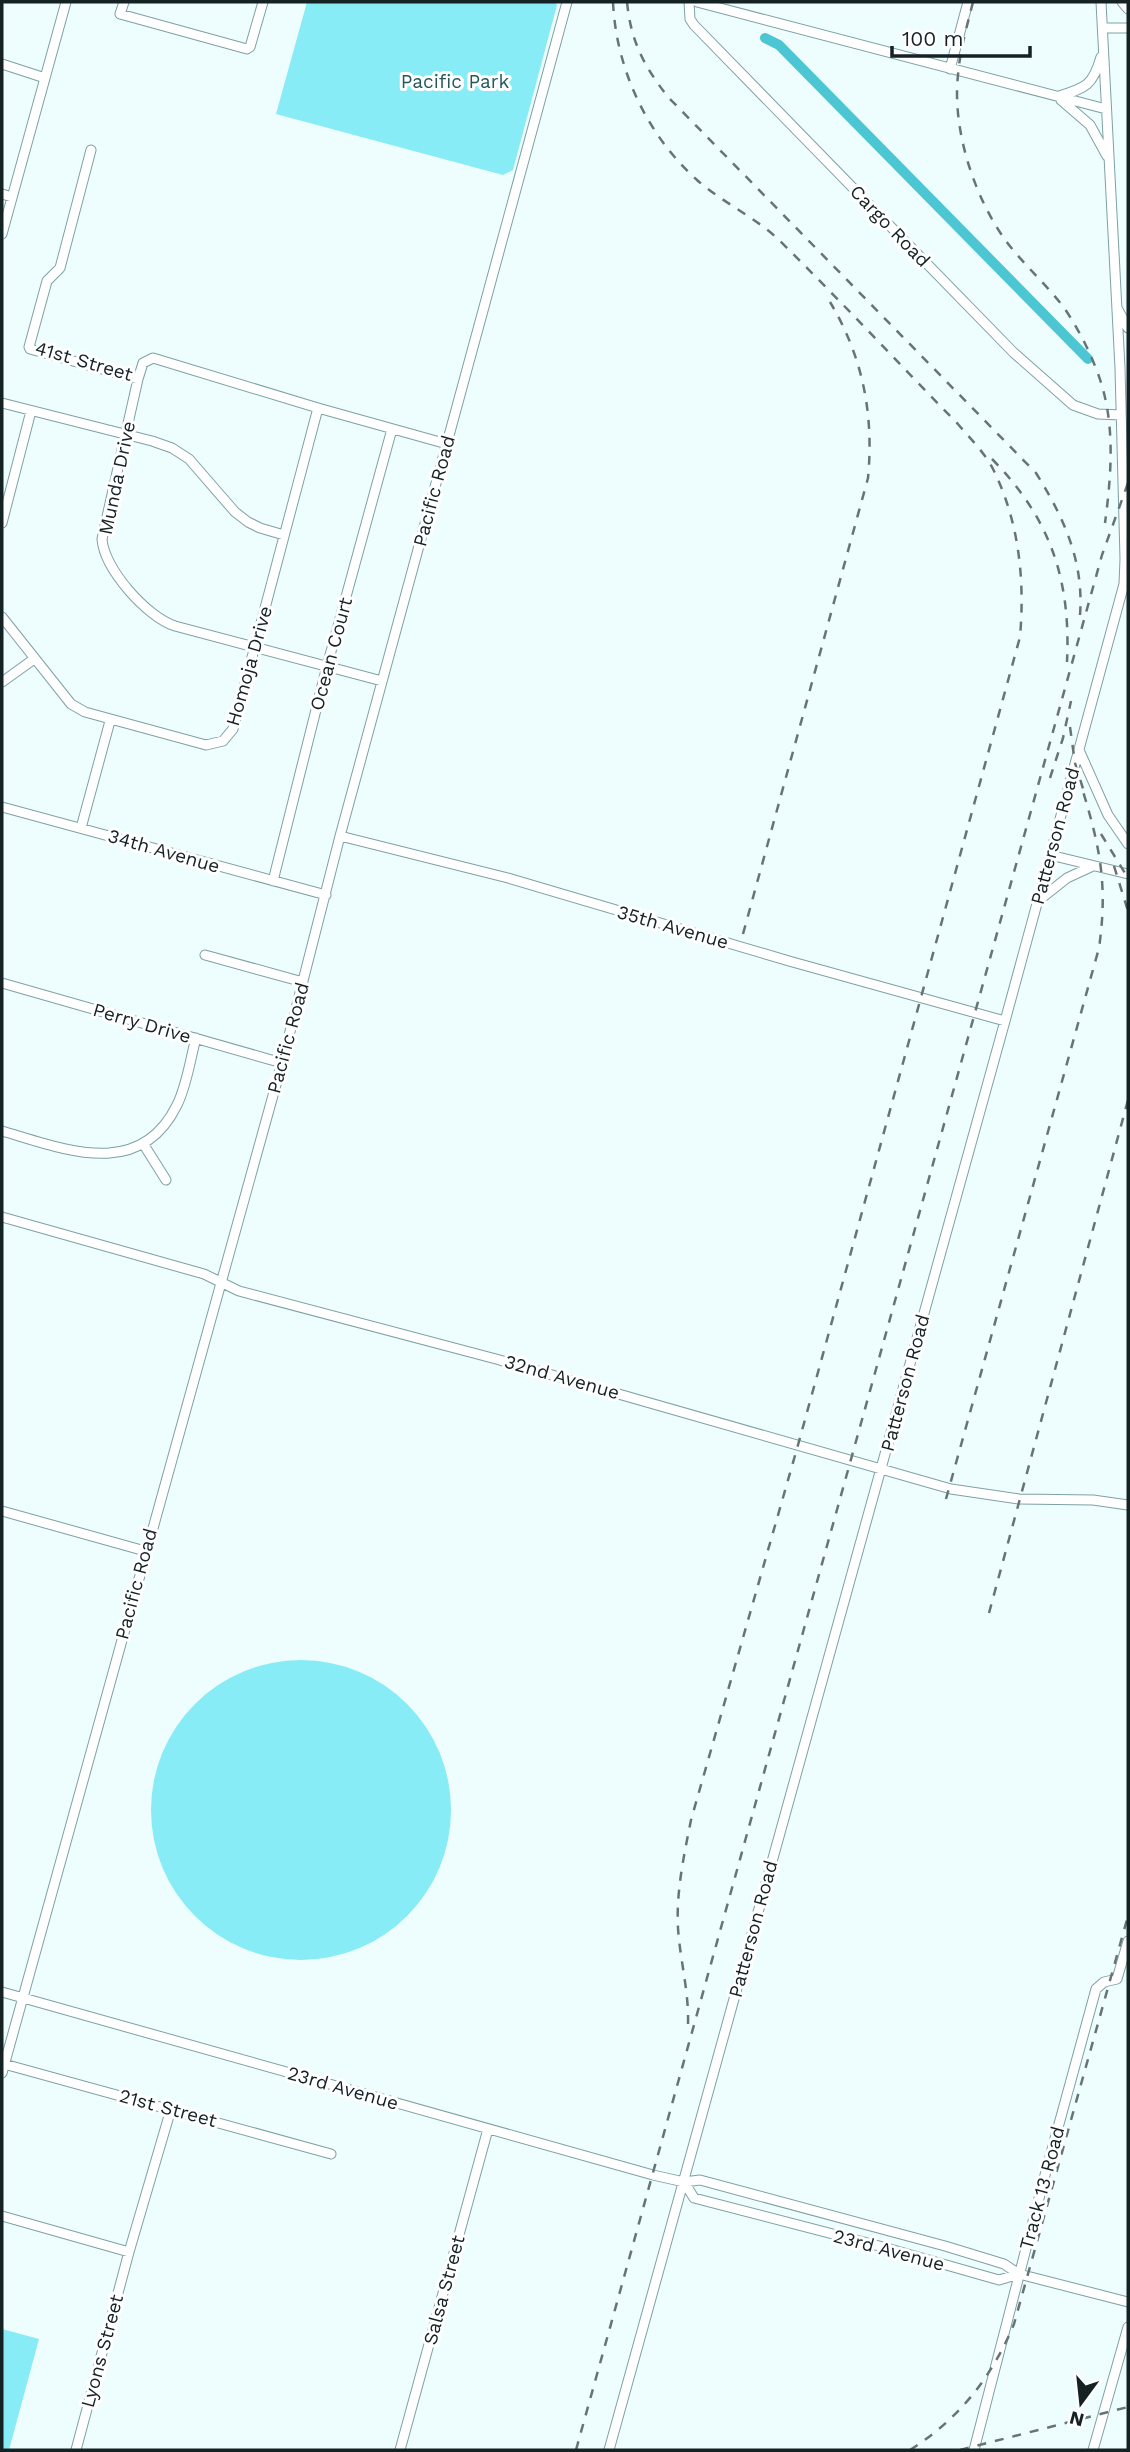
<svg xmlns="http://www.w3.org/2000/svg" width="1130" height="2452" font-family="'Work Sans',sans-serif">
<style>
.green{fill:#87ecf6}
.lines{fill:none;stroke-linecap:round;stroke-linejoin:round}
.canal{stroke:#4bc6d2;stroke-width:10}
.minor-casing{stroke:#7ea1a5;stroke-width:11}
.minor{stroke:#fff;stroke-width:9}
.rail{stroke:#677476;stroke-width:2.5;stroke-dasharray:9 9;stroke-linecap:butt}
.labels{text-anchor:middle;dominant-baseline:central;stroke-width:6;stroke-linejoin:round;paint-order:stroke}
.park-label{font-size:19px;fill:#24585d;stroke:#fff}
.street-label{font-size:19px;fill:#152224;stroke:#fff}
</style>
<rect width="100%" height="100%" fill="#eefdfe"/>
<!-- green -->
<path class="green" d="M 307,2 L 555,2 L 557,5 L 513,170 L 503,175 L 276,114 Z
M151 1810a150 150 0 1 1 300 0a150 150 0 1 1-300 0Z
M 2,2329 L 39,2339 L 9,2450 L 2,2450 Z"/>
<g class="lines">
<!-- canal -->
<path class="canal" d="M 765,38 L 779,45 L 1088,359"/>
<defs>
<path id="minor" d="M 124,2 L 120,14 L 247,49 L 250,47 L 263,2
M 689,2 L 690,19 L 694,25 L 1014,353 L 1073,405 L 1098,414 L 1121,415
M 697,2 L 1106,109
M 1122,2 L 1128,9
M 1103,28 L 1128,28
M 2,64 L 45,78
M 950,69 L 968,2
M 1059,96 C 1086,88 1093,85 1101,57
M 1061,100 L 1090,125 L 1107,156
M 91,150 L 60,268 L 47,281 L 29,347 L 30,349 L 138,379
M 2,194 L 12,197
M 2,234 L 66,2
M 1117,308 L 1128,328
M 2,403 L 152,441 L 172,448 L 189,459 L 235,512 L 248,522 L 260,528 L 284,535
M 2,523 L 31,411
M 2,617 L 71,704 L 85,712 L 206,745 L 223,741 L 233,729 L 318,408
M 382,681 L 175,626 C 147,617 104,569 102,539 L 138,379 L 143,363 L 153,358 L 318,408 L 447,444
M 2,682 L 34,659
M 1079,750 L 1108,815 L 1128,844
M 2,807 L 326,895
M 81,828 L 110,721
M 340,836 L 508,878 L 789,961 L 1005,1021
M 1050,855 L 1128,874
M 273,881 L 327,666 L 392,429
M 1038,901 L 1067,878 L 1093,866
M 205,955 L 303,982
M 2,983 L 282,1063
M 2,1131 C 64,1149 140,1181 177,1105 C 187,1085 190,1060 196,1038
M 144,1145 L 166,1180
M 2,1217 L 204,1274 L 239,1291 L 496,1359 L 951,1489 L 1019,1499 L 1093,1500 L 1128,1505
M 2,1511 L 145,1551
M 2,1992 L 653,2175 L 684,2182 L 700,2180 L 945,2246 L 1004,2264 L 1019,2274 L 1128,2302
M 4,2064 L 331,2154
M 2,2073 L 282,1063 L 340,836 L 567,2
M 684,2182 L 694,2198 L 883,2247 L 999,2280 L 1019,2274
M 2,2216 L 129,2252
M 76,2450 L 129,2252 L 171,2109
M 400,2450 L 488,2129
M 609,2450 L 1005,1021 L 1124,584 L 1125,559 L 1120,368 L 1101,2
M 974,2450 L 1045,2175 L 1096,1989 L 1104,1982 L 1117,1979 L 1128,1941
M 1093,2450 L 1128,2327"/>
</defs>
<!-- minor casing -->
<use href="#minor" class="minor-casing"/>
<!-- minor -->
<use href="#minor" class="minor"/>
<!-- rail -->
<path class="rail" d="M 613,2 C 616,69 647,135 697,180 C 723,203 755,217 779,240 C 840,300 898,363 958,424
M 627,2 C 631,42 644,66 668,97 L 1036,473 C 1064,518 1084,561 1080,615
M 973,2 C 967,26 960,50 958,75 C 952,129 974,197 1006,241 C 1024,265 1047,285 1065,309 C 1077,327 1087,346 1095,366 C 1116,416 1112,470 1105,523
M 992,459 C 1050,518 1071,579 1067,662
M 1070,727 L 1075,763 L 1085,795
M 1050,778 L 1063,738 L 1071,701
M 1101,834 L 1128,878
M 1114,866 L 1128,911
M 743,934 L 868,478 C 874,415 863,357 830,302
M 946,1499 L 1099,948 C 1108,885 1100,847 1082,788
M 989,1613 L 1128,1100
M 688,2024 C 689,1991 680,1960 678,1928 C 676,1892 684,1855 691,1820 L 798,1445 L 1020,637 C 1025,579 1019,520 992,467 C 982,449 964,432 951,416
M 576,2450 L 1102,555 L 1128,483
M 910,2450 C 959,2419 992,2377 1014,2324 L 1128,1916
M 960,2450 L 1128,2407"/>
</g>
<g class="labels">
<!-- park labels -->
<g class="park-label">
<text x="455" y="81">Pacific Park</text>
</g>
<!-- street labels -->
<g class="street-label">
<text transform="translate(890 226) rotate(46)">Cargo Road</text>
<text transform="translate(84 361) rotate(16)">41st Street</text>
<text transform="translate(117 478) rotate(-78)">Munda Drive</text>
<text transform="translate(434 491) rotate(-75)">Pacific Road</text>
<text transform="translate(331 654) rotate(-75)">Ocean Court</text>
<text transform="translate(249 666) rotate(-74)">Homoja Drive</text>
<text transform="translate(1055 836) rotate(-75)">Patterson Road</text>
<text transform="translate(164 851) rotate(16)">34th Avenue</text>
<text transform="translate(673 927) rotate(16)">35th Avenue</text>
<text transform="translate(142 1023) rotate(16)">Perry Drive</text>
<text transform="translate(288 1038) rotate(-75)">Pacific Road</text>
<text transform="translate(562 1377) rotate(16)">32nd Avenue</text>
<text transform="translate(905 1383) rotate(-75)">Patterson Road</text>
<text transform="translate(136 1584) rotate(-75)">Pacific Road</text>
<text transform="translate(753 1929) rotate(-75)">Patterson Road</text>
<text transform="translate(343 2088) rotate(16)">23rd Avenue</text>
<text transform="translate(168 2108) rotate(15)">21st Street</text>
<text transform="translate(1042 2188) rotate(-75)">Track 13 Road</text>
<text transform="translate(889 2250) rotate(15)">23rd Avenue</text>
<text transform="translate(444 2290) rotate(-75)">Salsa Street</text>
<text transform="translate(102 2351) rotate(-75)">Lyons Street</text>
</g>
</g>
<!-- border -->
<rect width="1130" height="2452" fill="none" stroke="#152224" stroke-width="7"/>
<!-- north arrow -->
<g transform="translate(1081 2403) rotate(195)" stroke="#ffffff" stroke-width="5" paint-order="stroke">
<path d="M0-5L12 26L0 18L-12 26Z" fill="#152224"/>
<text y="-10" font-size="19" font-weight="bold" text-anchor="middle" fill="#152224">N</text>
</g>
<!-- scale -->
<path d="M892 46v10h138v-10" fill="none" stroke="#152224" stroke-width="3.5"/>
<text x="902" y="46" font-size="21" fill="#152224" stroke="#ffffff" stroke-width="5" paint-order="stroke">100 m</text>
</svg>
